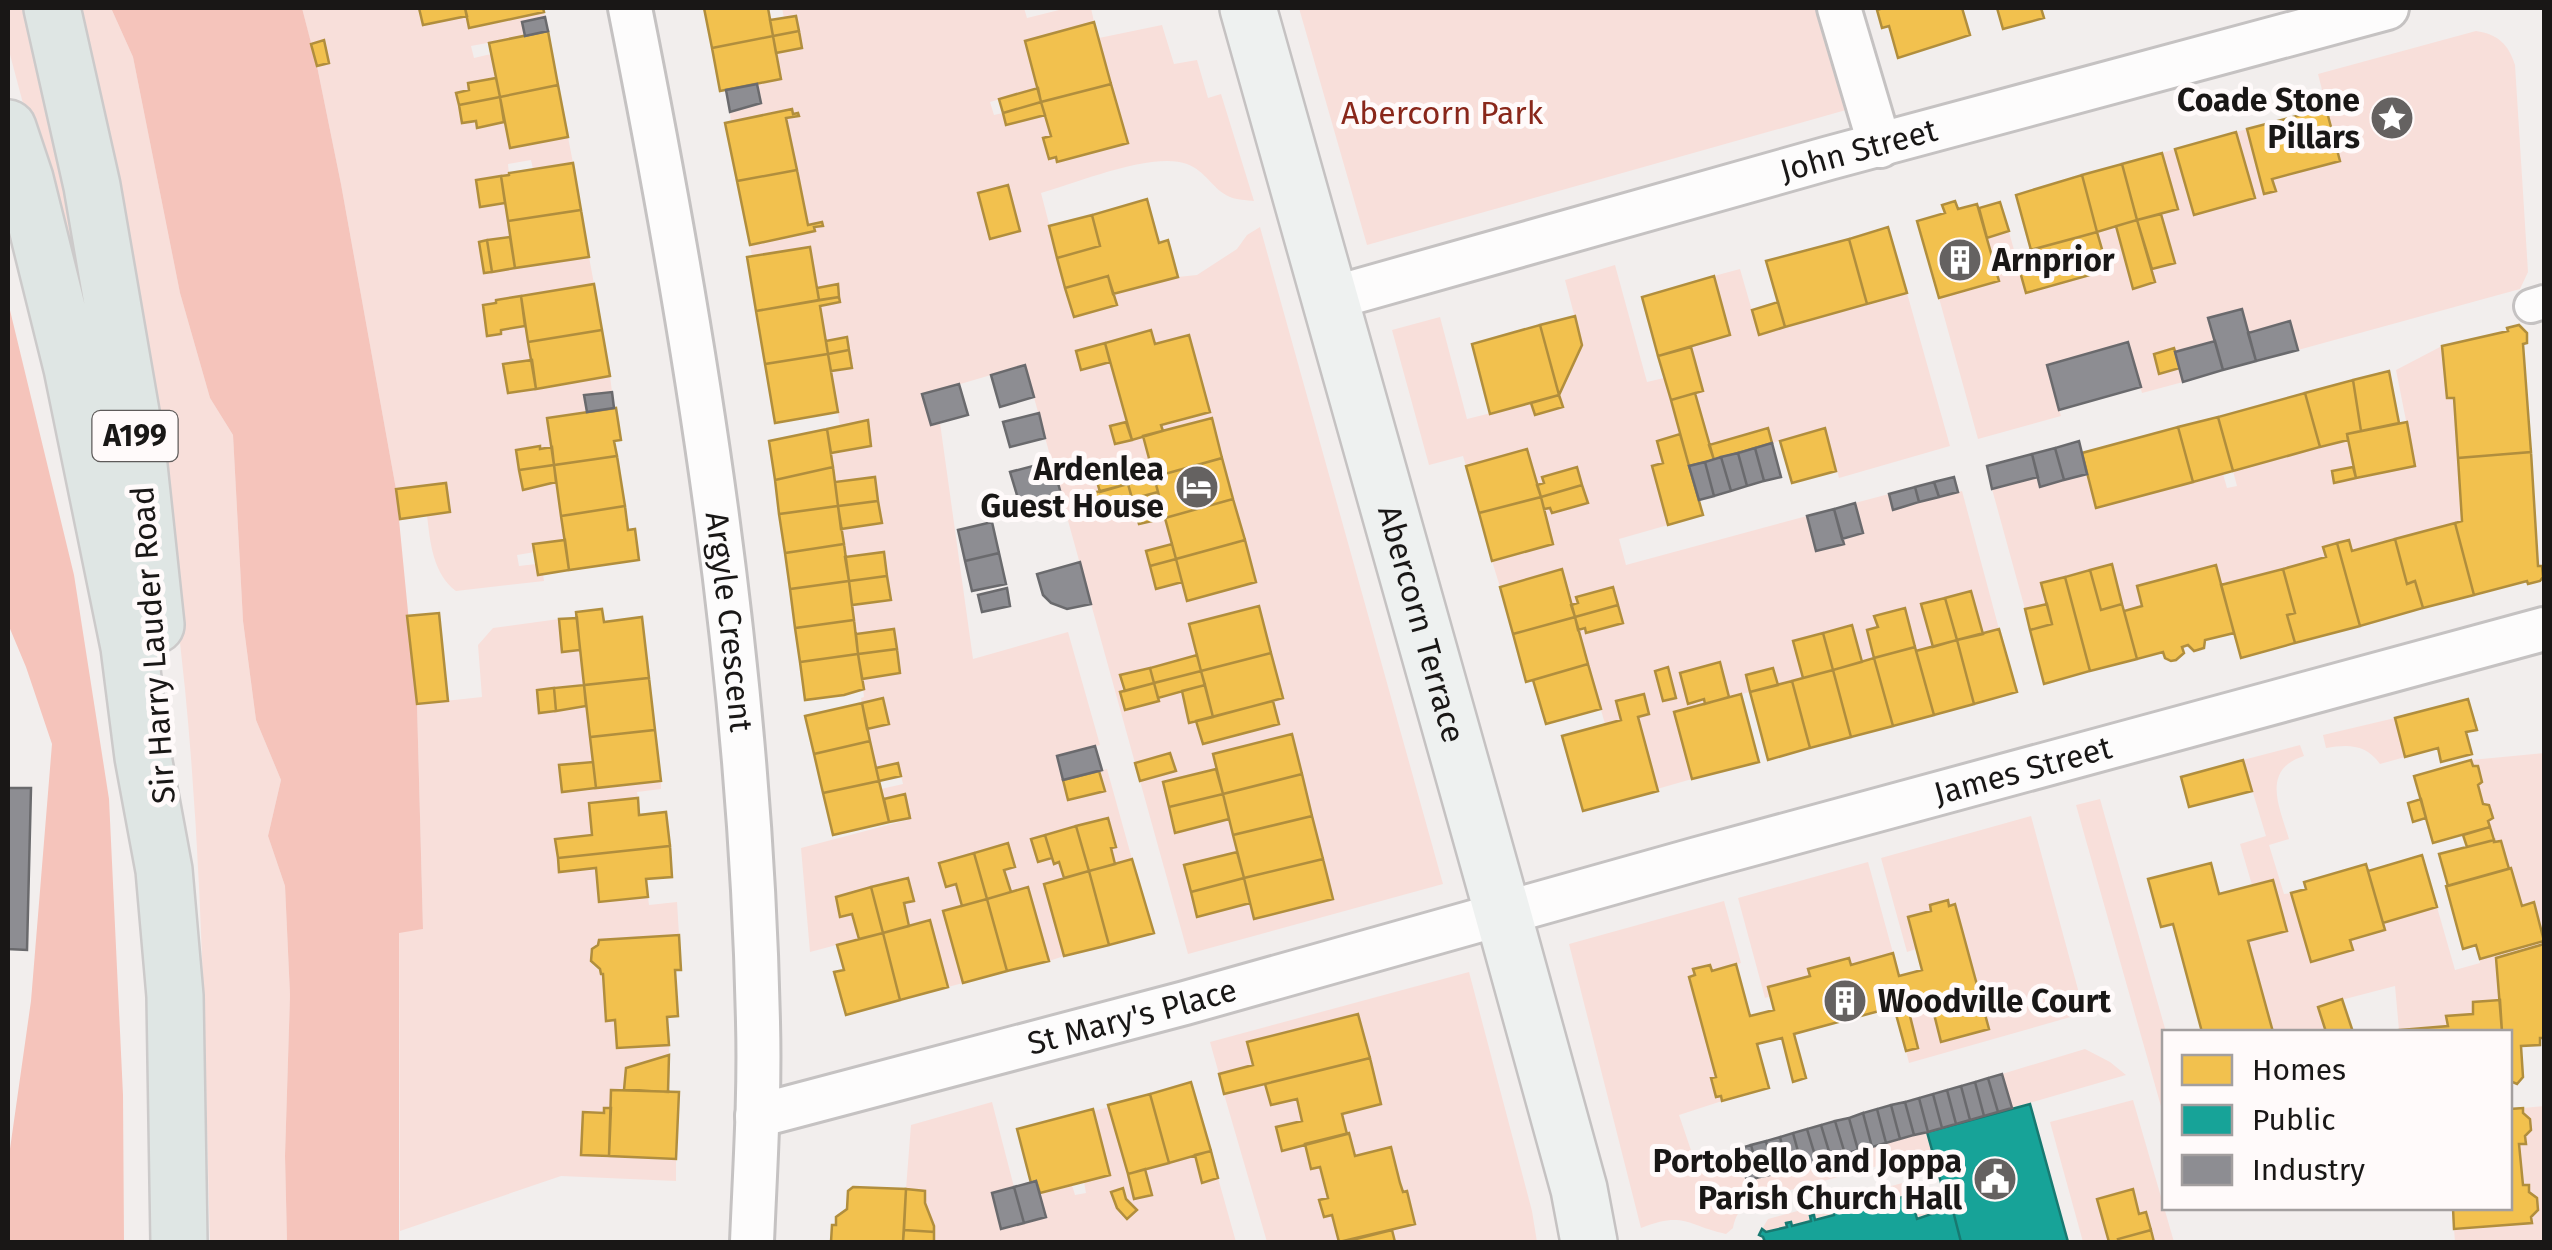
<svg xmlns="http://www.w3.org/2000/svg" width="2552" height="1250" font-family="'Fira Sans',sans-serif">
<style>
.green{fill:#f8dfda;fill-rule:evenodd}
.forest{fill:#f5c4bb}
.homes{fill:#f2c14e;stroke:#b18e3d;stroke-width:2.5}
.public{fill:#17a398;stroke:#187971;stroke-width:2.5}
.industry{fill:#8d8d92;stroke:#6a6a6d;stroke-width:2.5}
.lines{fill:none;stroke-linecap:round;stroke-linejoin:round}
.pedestrian-casing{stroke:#c5c2c2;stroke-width:38}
.minor-casing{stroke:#c5c2c2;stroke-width:48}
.secondary-casing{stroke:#c5c2c2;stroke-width:60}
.primary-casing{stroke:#cccaca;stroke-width:60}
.pedestrian{stroke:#fdfcfc;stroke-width:32}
.minor{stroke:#fdfcfc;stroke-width:42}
.secondary{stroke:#eef1f0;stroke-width:55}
.primary{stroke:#dfe6e4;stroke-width:55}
.labels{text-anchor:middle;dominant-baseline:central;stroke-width:10;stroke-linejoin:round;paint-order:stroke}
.shield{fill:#fffafa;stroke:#5e5b5a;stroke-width:2.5}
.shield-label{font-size:30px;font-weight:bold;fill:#191716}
.poi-label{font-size:32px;font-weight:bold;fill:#191716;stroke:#fffafa;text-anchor:end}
.park-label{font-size:32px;fill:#89271a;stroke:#fffafa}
.street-label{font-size:32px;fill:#191716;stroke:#fffafa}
</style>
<rect width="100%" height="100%" fill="#f2eeed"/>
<!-- green -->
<path class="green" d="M 8,8 L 48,8 L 93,366 L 8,47 Z
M 75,8 L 111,8 L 133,57 L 180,293 L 210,398 L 233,435 L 243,621 L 256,720 L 281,780 L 268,836 L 285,886 L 290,995 L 285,1156 L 287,1242 L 210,1242 C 205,1058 203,873 185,689 C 162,460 116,234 75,8 Z
M 302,8 L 419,8 L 423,25 L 467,16 L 470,28 L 544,12 L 545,17 L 522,22 L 525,36 L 471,46 L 474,58 L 491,54 L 496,78 L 469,83 L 469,90 L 456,93 L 463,123 L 476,121 L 478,127 L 504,122 L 510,148 L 568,137 L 573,163 L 533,169 L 531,160 L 508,164 L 509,175 L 477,180 L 480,207 L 505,203 L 510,237 L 479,242 L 484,273 L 589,257 L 594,284 L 497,300 L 496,303 L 483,306 L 488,336 L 501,334 L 501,330 L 525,326 L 532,360 L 503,365 L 508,393 L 610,376 L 612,392 L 585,396 L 587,412 L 548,418 L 552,447 L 540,449 L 539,446 L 516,450 L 523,490 L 556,482 L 565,540 L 534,544 L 535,552 L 517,555 L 519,566 L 536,564 L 538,574 L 543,574 L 544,581 L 456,591 C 433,574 430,542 427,515 L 450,512 L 446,483 L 396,489 L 341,184 L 317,66 L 329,62 L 324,41 L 311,44 Z
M 782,8 L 1024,8 L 1027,18 L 1067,8 L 1091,8 L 1094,22 L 1025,41 L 1038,88 L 990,102 L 994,115 L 1003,113 L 1007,125 L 1045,115 L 1051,136 L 1043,139 L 1049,159 L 1056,157 L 1057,162 L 1127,143 L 1099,38 L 1162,25 L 1174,64 L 1197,60 L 1208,98 L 1221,94 L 1254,201 C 1246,200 1237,200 1230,197 C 1213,190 1206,171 1187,164 C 1153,151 1076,183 1041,193 L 1073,316 L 1113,294 L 1178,277 L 1197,275 L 1237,249 L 1247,235 L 1260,227 L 1443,884 L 1188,954 L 1140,781 L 1175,770 L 1170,753 L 1135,763 L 1025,365 L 923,395 L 931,425 L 940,423 L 973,659 L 1068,632 L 1100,745 L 1057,756 L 1068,799 L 1104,791 L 1099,771 L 1107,769 L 1132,859 L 1115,864 L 1111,848 L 1116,846 L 1108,818 L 1031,839 L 1037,861 L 1052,858 L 1054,864 L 1059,862 L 1064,878 L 1044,884 L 1064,956 L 1049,961 L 1028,887 L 1011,892 L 1004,870 L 1015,867 L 1008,843 L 939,863 L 945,886 L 956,884 L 962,906 L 943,912 L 963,983 L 948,987 L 930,920 L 909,926 L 904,903 L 913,900 L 907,878 L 836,896 L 840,917 L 852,914 L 859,939 L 810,952 L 801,848 L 907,820 L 910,817 L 905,794 L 884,799 L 881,789 L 903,784 L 898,763 L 876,768 L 867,729 L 889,724 L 884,698 L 862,703 L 861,698 L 864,697 L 862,679 L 900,673 L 894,629 L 856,634 L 852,605 L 891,599 L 884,552 L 845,557 L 841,529 L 881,523 L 874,477 L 835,482 L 831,453 L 870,446 L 840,426 L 831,371 L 852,368 L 847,338 L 826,341 L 820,306 L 840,302 L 838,285 L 817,288 L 809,247 L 752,257 L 750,245 L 814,232 L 814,227 L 822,226 L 808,225 L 786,118 L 798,116 L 798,113 L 793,114 L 791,109 L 731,122 L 730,112 L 760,103 L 757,84 L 781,79 L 776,53 L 802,48 L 796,16 L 784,18 ZM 1008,185 L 1020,231 L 991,239 L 978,194 ZM 1150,331 L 1155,344 L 1189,335 L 1210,412 L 1161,425 L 1163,431 L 1212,418 L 1255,582 L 1182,582 L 1156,589 L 1146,551 L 1172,544 L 1165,518 L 1139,524 L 1134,505 L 1095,516 L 1100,491 L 1095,471 L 1122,464 L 1124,469 L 1150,462 L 1143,436 L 1115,443 L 1110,426 L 1126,422 L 1110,362 L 1082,370 L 1076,351 ZM 1259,607 L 1283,697 L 1273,701 L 1278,724 L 1204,744 L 1196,721 L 1189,722 L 1182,691 L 1158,698 L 1125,691 L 1121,675 L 1197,655 L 1189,624 ZM 1292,734 L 1333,899 L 1255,919 L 1250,903 L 1197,917 L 1184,866 L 1237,852 L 1229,819 L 1176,832 L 1163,782 L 1216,769 L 1213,754 Z
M 1299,8 L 1823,8 L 1853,108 L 1367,245 Z
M 2476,31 C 2498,34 2509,45 2515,65 L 2528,272 L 2520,289 L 2298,350 L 2290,321 L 2248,333 L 2241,309 L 2209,318 L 2215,341 L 2175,352 L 2159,374 L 2180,368 L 2183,382 L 2142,393 L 2128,343 L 2047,365 L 2061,416 L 1978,439 L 1939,298 L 1999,281 L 1987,238 L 2009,232 L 2026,293 L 2108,270 L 2097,232 L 2116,226 L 2133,288 L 2155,283 L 2152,269 L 2175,262 L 2161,214 L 2178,209 L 2162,153 L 2175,149 L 2194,215 L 2254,198 L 2236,132 L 2247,129 L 2264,194 L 2275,191 L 2272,179 L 2340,161 L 2318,74 Z
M 1615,265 L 1647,382 L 1664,378 L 1680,434 L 1657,441 L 1663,463 L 1652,466 L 1668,525 L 1619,539 L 1626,565 L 1807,516 L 1816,550 L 1863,533 L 1855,503 L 1889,494 L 1894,509 L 1962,491 L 1999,629 L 1983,634 L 1970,591 L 1922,604 L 1933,647 L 1916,651 L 1904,608 L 1875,616 L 1878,627 L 1867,630 L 1874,658 L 1862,662 L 1852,626 L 1793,641 L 1803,678 L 1778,685 L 1773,668 L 1746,675 L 1750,692 L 1729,697 L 1720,662 L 1680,673 L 1688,703 L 1704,699 L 1705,704 L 1674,713 L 1692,779 L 1657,789 L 1638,717 L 1649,714 L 1605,724 L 1578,630 L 1585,628 L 1587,633 L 1623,623 L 1578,603 L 1571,605 L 1561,569 L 1500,587 L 1492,561 L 1553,544 L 1544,509 L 1550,508 L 1553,513 L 1587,503 L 1577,468 L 1543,477 L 1544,483 L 1537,485 L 1527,449 L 1466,466 L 1463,456 L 1429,465 L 1392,330 L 1440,317 L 1467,419 L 1531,403 L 1535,415 L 1562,408 L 1559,395 L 1582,345 L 1565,280 Z
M 1740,269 L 1759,335 L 1907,293 L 1950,446 L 1839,478 L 1825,428 L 1772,443 L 1767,429 L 1709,445 L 1695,393 L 1703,390 L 1691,347 L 1730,335 L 1714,276 Z
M 2442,346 L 2447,398 L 2454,398 L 2461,521 L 2352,551 L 2349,540 L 2324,547 L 2326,557 L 2221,585 L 2215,565 L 2138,586 L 2142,606 L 2124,611 L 2111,564 L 2042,583 L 2047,604 L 2025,609 L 1992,489 L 2038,477 L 2041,486 L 2087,474 L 2096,507 L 2223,474 L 2227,488 L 2237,486 L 2233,471 L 2348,440 L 2353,467 L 2332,471 L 2334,483 L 2415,466 L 2396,370 Z
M 559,619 L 562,651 L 580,650 L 584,685 L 537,690 L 539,713 L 586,706 L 593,762 L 560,766 L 562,792 L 661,781 L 661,789 L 637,792 L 638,798 L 589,803 L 592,835 L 555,839 L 559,872 L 596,868 L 648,897 L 649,905 L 677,902 L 679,935 L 599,940 L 598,945 L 590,952 L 593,965 L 603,974 L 607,1021 L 615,1020 L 617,1048 L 669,1045 L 669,1055 L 626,1068 L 624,1090 L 611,1090 L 611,1108 L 604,1108 L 604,1113 L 583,1113 L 581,1155 L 676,1159 L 676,1181 L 561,1176 L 400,1231 L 399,932 L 423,929 L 417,704 L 482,697 L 478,645 L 493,628 Z
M 2395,718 L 2405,757 L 2380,764 C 2366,744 2348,744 2326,748 L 2323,735 Z
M 2300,745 L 2304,756 C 2260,770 2280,808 2289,839 L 2269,845 L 2284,894 L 2291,893 L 2311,961 L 2350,940 L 2384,930 L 2383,923 L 2437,907 L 2455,970 L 2480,963 L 2480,959 L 2544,941 L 2544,944 L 2497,958 L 2500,1000 L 2473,1014 L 2447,1017 L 2448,1026 L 2399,1030 L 2395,986 L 2318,1006 L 2326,1032 L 2273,1032 L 2248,941 L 2287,930 L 2273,880 L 2252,885 L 2240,844 L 2266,836 L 2243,760 Z
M 2544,753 L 2544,939 L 2534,903 L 2522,906 L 2501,842 L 2494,842 L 2488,821 L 2493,817 L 2489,805 L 2483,804 L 2478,785 L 2482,781 L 2478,767 L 2473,766 L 2471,760 Z
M 2100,799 L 2166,1032 L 2164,1117 L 2076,805 Z
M 2031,816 L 2083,1008 L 2074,1016 L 1909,1063 L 1906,1051 L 1918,1048 L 1907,1004 L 1930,998 L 1942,1042 L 1989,1029 L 1948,900 L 1930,905 L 1931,911 L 1909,917 L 1916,949 L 1907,952 L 1881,858 Z
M 1868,862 L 1893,953 L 1851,965 L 1848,958 L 1809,969 L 1810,976 L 1769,987 L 1771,996 L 1765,998 L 1738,898 Z
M 1724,901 L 1741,963 L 1712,971 L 1710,965 L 1694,969 L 1695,975 L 1689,978 L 1716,1077 L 1711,1078 L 1716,1096 L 1721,1096 L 1722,1101 L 1679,1115 L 1695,1162 L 1737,1149 L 1747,1181 L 1927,1132 L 1932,1151 L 1758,1199 C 1743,1205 1736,1212 1733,1228 L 1726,1234 C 1686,1225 1684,1211 1641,1228 L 1569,944 Z
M 1469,972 L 1532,1211 L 1537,1242 L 1395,1242 L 1392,1230 L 1415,1224 L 1407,1192 L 1403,1192 L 1391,1148 L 1355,1156 L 1342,1114 L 1381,1104 L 1368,1050 L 1247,1042 L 1253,1065 L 1219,1074 L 1210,1042 Z
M 2085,1049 L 2110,1062 L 2126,1075 L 2012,1108 L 2002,1074 Z
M 1265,1084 L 1271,1105 L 1297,1099 L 1302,1121 L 1276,1128 L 1282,1150 L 1305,1144 L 1311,1169 L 1320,1167 L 1328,1198 L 1320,1201 L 1323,1216 L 1332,1215 L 1339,1242 L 1267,1242 L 1224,1094 Z
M 2133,1100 L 2174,1242 L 2154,1242 L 2146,1213 L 2139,1214 L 2133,1190 L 2098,1199 L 2110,1242 L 2083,1242 L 2050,1122 Z
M 992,1102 L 1014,1187 L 992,1193 L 1001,1229 L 1045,1218 L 1040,1193 L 1072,1185 L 1075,1195 L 1086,1193 L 1084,1182 L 1110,1175 L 1094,1111 L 1109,1107 L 1134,1199 L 1152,1195 L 1145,1169 L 1195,1155 L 1202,1182 L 1218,1178 L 1236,1242 L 934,1242 L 934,1226 L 925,1203 L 925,1191 L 906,1189 L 911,1125 Z
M 2544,1106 L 2544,1242 L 2455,1242 L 2454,1229 L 2531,1223 L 2531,1217 L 2538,1210 L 2537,1198 L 2529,1192 L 2528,1185 L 2523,1185 L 2519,1144 L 2526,1144 L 2525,1136 L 2531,1130 L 2530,1119 L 2523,1113 L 2523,1108 Z
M 1910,1181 L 1922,1185 L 1937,1211 L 1928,1214 L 1928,1217 L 1917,1219 L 1910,1191 L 1907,1196 L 1887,1201 L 1885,1197 L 1881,1197 L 1881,1202 L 1863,1206 L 1858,1204 L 1858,1208 L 1838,1213 L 1837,1210 L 1834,1215 L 1815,1220 L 1814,1216 L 1811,1216 L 1811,1221 L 1792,1226 L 1791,1222 L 1787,1223 L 1787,1227 L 1766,1232 L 1762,1229 L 1768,1219 Z"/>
<!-- forest -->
<path class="forest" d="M 111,8 L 302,8 L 317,66 L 341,184 L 396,489 L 417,704 L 423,929 L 399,933 L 399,1242 L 287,1242 L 285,1156 L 290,995 L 285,886 L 268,836 L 281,780 L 256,720 L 243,621 L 233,435 L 210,398 L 180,293 L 133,57 Z
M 8,302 L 74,575 L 109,799 L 123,1095 L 124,1242 L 8,1242 L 8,1163 L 31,1001 L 52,744 L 26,667 L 8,624 Z"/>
<!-- homes -->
<path class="homes" d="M 419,8 L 465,8 L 467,16 L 423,25 Z
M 465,8 L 543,8 L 544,12 L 469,28 Z
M 704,8 L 768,8 L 773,36 L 712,48 Z
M 1883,8 L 1962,8 L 1970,35 L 1898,58 L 1889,26 L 1882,28 L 1877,10 Z
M 1997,8 L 2041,8 L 2044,18 L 2003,29 Z
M 796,16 L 799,31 L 773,36 L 770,20 Z
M 1094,22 L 1111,84 L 1041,102 L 1025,41 Z
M 548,31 L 558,85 L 500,97 L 489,43 Z
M 799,31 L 802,48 L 776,53 L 773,36 Z
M 773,36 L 781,79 L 720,91 L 712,48 Z
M 324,40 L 329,63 L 317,66 L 311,44 Z
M 496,78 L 500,97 L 459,105 L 456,93 L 469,90 L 468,83 Z
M 1111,84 L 1128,143 L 1057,162 L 1056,157 L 1049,159 L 1043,138 L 1051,136 L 1041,102 Z
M 558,85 L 568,137 L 510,148 L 500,97 Z
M 1038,88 L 1041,102 L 1003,113 L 999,99 Z
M 500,97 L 504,122 L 477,128 L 476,121 L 462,123 L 459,105 Z
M 1041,102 L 1045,115 L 1006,125 L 1003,113 Z
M 792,109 L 793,114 L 798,113 L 799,116 L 786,118 L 797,170 L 737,181 L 725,123 Z
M 2319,110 L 2320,114 L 2327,112 L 2340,161 L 2272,179 L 2276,191 L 2264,194 L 2247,129 Z
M 2236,132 L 2255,198 L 2194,215 L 2175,149 Z
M 2162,153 L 2178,209 L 2137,220 L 2122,164 Z
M 573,163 L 581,210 L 508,221 L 501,176 L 509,175 L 509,173 Z
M 2122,164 L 2137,220 L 2097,232 L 2082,175 Z
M 797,170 L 808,225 L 822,222 L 823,226 L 814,227 L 815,231 L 750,245 L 737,181 Z
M 2082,175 L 2097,232 L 2031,250 L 2016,195 Z
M 501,176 L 505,203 L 480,207 L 476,180 Z
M 1008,185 L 1020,231 L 990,239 L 978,193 Z
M 1147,199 L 1159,243 L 1168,240 L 1178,277 L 1113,294 L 1108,276 L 1065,288 L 1057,258 L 1100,246 L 1092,215 Z
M 1955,201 L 1958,209 L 1977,204 L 1999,281 L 1939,298 L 1917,221 L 1945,213 L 1942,205 Z
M 2000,202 L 2009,231 L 1987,238 L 1979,208 Z
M 581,210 L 589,257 L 515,268 L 508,221 Z
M 2161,214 L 2175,263 L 2152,269 L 2137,220 Z
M 1092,215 L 1100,246 L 1057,258 L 1049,226 Z
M 2137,220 L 2155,282 L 2133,289 L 2116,226 Z
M 1888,227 L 1907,293 L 1867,304 L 1849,239 Z
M 2097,232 L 2108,270 L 2026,293 L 2015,254 Z
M 510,237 L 515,268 L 492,272 L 487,240 Z
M 1849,239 L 1867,304 L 1785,327 L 1766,261 Z
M 487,240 L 492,272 L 484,273 L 479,242 Z
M 810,247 L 819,300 L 756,311 L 747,257 Z
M 1108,276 L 1117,305 L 1074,317 L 1065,288 Z
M 1714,276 L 1730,335 L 1658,356 L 1642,297 Z
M 594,284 L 602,330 L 528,342 L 521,296 Z
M 838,284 L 839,297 L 819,300 L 817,288 Z
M 521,296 L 525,326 L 501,330 L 501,334 L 487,336 L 483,305 L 496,303 L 496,300 Z
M 839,297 L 840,302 L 820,306 L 828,354 L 765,364 L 756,311 Z
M 1778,302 L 1785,327 L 1759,335 L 1752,310 Z
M 1575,316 L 1582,345 L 1559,395 L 1540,325 Z
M 1540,325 L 1559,395 L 1490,414 L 1472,344 Z
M 2519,325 L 2527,333 L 2527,343 L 2523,344 L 2531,452 L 2458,458 L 2454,398 L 2447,398 L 2442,346 L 2508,331 L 2507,328 Z
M 602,330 L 610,376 L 536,389 L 528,342 Z
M 1151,330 L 1155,344 L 1189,335 L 1210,412 L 1161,425 L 1163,431 L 1132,440 L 1105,343 Z
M 847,337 L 849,350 L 828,354 L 826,341 Z
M 1105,343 L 1110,362 L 1081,370 L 1076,351 Z
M 1691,347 L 1703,391 L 1671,400 L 1658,356 Z
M 2174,348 L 2180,368 L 2159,374 L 2154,354 Z
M 849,350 L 852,368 L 831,371 L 828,354 Z
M 828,354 L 838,412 L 775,423 L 765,364 Z
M 532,360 L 536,389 L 508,393 L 503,364 Z
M 2389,371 L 2399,423 L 2361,431 L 2353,380 Z
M 2353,380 L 2361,431 L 2347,434 L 2348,440 L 2320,447 L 2305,393 Z
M 1695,393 L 1714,460 L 1689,466 L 1671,400 Z
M 2305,393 L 2320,447 L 2233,471 L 2218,417 Z
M 1559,395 L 1563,407 L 1535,415 L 1531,403 Z
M 616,408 L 621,440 L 614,441 L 617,456 L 554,465 L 547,418 Z
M 2218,417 L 2233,471 L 2193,482 L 2178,427 Z
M 1212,418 L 1222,458 L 1154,477 L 1143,436 Z
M 868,420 L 871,446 L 831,453 L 827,429 Z
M 1126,422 L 1132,440 L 1115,444 L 1110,426 Z
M 2407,422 L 2415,466 L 2356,478 L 2347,434 Z
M 2178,427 L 2193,482 L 2096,508 L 2082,453 Z
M 1768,428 L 1772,443 L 1714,460 L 1709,445 Z
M 1825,428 L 1836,471 L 1792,483 L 1780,441 Z
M 827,429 L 833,467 L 775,480 L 769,441 Z
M 1680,434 L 1703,515 L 1668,525 L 1652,466 L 1663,463 L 1657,441 Z
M 540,446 L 540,449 L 552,447 L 554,465 L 519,470 L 516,450 Z
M 1527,449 L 1541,497 L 1479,513 L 1466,466 Z
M 2531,452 L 2538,566 L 2542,566 L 2543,577 L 2540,581 L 2528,584 L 2527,581 L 2474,595 L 2455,523 L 2462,521 L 2458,458 Z
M 617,456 L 625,506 L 561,516 L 554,465 Z
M 1222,458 L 1233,499 L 1165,518 L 1154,477 Z
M 1150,462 L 1154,477 L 1128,484 L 1124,469 Z
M 1122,464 L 1128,484 L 1100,492 L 1094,471 Z
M 554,465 L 556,482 L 523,490 L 519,470 Z
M 833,467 L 838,506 L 779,514 L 775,480 Z
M 1577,467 L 1582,485 L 1541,497 L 1537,485 L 1544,483 L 1542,477 Z
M 2353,467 L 2356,478 L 2334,483 L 2332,471 Z
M 875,477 L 878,501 L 838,506 L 835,482 Z
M 1154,477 L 1158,492 L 1132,499 L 1128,484 Z
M 446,483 L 450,512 L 400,519 L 396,489 Z
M 1128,484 L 1134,505 L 1095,516 L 1089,494 Z
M 1582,485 L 1588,503 L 1552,513 L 1550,508 L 1544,509 L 1541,497 Z
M 1158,492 L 1165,518 L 1139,524 L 1132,499 Z
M 1541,497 L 1553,544 L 1492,561 L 1479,513 Z
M 1233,499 L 1245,540 L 1176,559 L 1165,518 Z
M 878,501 L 882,523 L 841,529 L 838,506 Z
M 625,506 L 628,530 L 635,529 L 639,560 L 569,570 L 561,516 Z
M 838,506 L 844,544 L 785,553 L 779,514 Z
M 2455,523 L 2474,595 L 2423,608 L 2415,581 L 2407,584 L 2395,539 Z
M 2395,539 L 2407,584 L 2415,581 L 2423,608 L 2360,626 L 2337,543 L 2349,540 L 2352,551 Z
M 565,540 L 569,570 L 538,575 L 533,544 Z
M 1245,540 L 1256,582 L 1187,601 L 1176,559 Z
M 2337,543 L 2360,626 L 2295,643 L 2287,615 L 2295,613 L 2283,569 L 2326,557 L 2323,547 Z
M 844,544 L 849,581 L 790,589 L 785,553 Z
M 1172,544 L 1176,559 L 1150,566 L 1146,551 Z
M 884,552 L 887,576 L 849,581 L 845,557 Z
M 1176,559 L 1182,582 L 1156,589 L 1150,566 Z
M 2112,564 L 2122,604 L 2101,610 L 2090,570 Z
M 2216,565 L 2234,633 L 2205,640 L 2204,648 L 2194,651 L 2188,645 L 2182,647 L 2184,653 L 2176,660 L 2171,661 L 2165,658 L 2163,652 L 2137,659 L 2124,611 L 2142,606 L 2137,586 Z
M 1562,569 L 1575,617 L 1513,634 L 1500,587 Z
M 2283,569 L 2295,613 L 2287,615 L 2295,643 L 2241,658 L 2221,585 Z
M 2090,570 L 2101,610 L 2122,604 L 2137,659 L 2090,671 L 2065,577 Z
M 887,576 L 891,600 L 852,605 L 849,581 Z
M 2065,577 L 2090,671 L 2044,684 L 2030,630 L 2052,624 L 2041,583 Z
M 849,581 L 854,620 L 795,628 L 790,589 Z
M 1613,587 L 1618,605 L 1575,617 L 1571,605 L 1578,603 L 1576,597 Z
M 1971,591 L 1983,634 L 1957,640 L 1945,598 Z
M 1945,598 L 1957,640 L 1933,647 L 1921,604 Z
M 2047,604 L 2052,624 L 2030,630 L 2025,609 Z
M 1618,605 L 1623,623 L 1586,633 L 1585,628 L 1578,630 L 1575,617 Z
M 1259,606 L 1271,653 L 1201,671 L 1189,624 Z
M 1905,608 L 1915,647 L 1874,658 L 1867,630 L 1878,627 L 1874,616 Z
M 602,609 L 604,622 L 642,617 L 649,678 L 584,685 L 576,612 Z
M 439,613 L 448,701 L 417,704 L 407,616 Z
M 1575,617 L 1588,664 L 1526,682 L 1513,634 Z
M 577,618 L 580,650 L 562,652 L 559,619 Z
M 854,620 L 858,654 L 800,662 L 795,628 Z
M 1852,625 L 1862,662 L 1833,670 L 1823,633 Z
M 894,629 L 897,649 L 858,654 L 856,634 Z
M 1999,629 L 2017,692 L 1974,704 L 1957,640 Z
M 1823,633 L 1833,670 L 1803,678 L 1793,641 Z
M 1957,640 L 1974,704 L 1934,715 L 1916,651 Z
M 1915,647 L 1934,715 L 1893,726 L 1874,658 Z
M 897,649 L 900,673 L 862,679 L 858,654 Z
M 1271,653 L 1283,698 L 1213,717 L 1201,671 Z
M 858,654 L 864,689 L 844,695 L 805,700 L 800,662 Z
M 1197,655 L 1201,671 L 1154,683 L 1150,668 Z
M 1874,658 L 1893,726 L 1851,737 L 1833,670 Z
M 1720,662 L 1729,697 L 1705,704 L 1704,699 L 1688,704 L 1680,673 Z
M 1588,664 L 1601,709 L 1546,724 L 1533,680 Z
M 1668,667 L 1676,698 L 1663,701 L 1655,671 Z
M 1150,668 L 1154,683 L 1125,691 L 1120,675 Z
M 1773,668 L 1778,685 L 1750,692 L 1746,675 Z
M 1833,670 L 1851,737 L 1810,748 L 1792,681 Z
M 1201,671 L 1205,685 L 1158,698 L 1154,683 Z
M 649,678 L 655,730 L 590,737 L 584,685 Z
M 1792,681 L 1810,748 L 1768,760 L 1750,692 Z
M 1154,683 L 1159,701 L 1125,710 L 1120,692 Z
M 584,685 L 586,706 L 556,711 L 554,688 Z
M 1205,685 L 1213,717 L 1189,723 L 1182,691 Z
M 554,688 L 556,711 L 539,713 L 537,690 Z
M 1644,694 L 1649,714 L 1638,717 L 1658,791 L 1583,811 L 1562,736 L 1621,720 L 1616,701 Z
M 1741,694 L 1759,762 L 1692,779 L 1674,712 Z
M 883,698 L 889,724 L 867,729 L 862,703 Z
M 2468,699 L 2477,730 L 2466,732 L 2472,754 L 2441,762 L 2438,748 L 2405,757 L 2395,718 Z
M 1273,701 L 1279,724 L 1203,744 L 1196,721 Z
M 862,703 L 870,741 L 814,754 L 805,716 Z
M 655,730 L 661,781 L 596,788 L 590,737 Z
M 1292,734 L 1302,774 L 1223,794 L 1213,754 Z
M 870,741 L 879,781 L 823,793 L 814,754 Z
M 1170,753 L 1176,771 L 1140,781 L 1135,763 Z
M 2243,760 L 2252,791 L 2189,807 L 2181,777 Z
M 2471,760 L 2473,766 L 2478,766 L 2482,782 L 2478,785 L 2483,804 L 2489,805 L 2493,818 L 2488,821 L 2490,827 L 2433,843 L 2414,776 Z
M 593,762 L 596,788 L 562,792 L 559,765 Z
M 898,763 L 901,776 L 879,781 L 876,768 Z
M 1216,769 L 1223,794 L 1169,807 L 1163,782 Z
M 1099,771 L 1105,791 L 1068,800 L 1063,780 Z
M 1302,774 L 1312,816 L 1233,835 L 1223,794 Z
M 879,781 L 889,822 L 833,835 L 823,793 Z
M 905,794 L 910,818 L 889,822 L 884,799 Z
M 1223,794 L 1229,819 L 1175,833 L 1169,807 Z
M 638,798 L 639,815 L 666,812 L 670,846 L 558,858 L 555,839 L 592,835 L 589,803 Z
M 2421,799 L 2426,818 L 2413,822 L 2408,803 Z
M 1312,816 L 1323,859 L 1244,878 L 1233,835 Z
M 1108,818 L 1116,847 L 1111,848 L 1115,864 L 1089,871 L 1076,826 Z
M 1076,826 L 1089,871 L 1064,878 L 1059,862 L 1054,864 L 1045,835 Z
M 2490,827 L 2494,840 L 2467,847 L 2463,835 Z
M 1045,835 L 1052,858 L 1038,862 L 1031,839 Z
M 2494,840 L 2494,842 L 2501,841 L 2509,869 L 2448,886 L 2439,854 Z
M 1008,843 L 1015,867 L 1004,870 L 1011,892 L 987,899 L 974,853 Z
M 670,846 L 672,877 L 646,879 L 648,897 L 599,902 L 596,868 L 559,872 L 558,858 Z
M 1237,852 L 1244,878 L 1191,892 L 1184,865 Z
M 974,853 L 987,899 L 962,906 L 956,884 L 946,887 L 939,863 Z
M 2422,855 L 2437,907 L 2383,923 L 2368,871 Z
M 1132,859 L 1154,933 L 1109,945 L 1089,871 Z
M 1323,859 L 1333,899 L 1254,919 L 1244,878 Z
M 2211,863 L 2219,894 L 2273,880 L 2287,931 L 2248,941 L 2273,1032 L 2202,1032 L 2173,924 L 2161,927 L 2148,879 Z
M 2366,864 L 2385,930 L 2350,940 L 2353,950 L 2311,962 L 2291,893 L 2306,889 L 2304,882 Z
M 2511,868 L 2522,906 L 2534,902 L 2544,941 L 2480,959 L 2476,945 L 2463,949 L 2446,886 Z
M 1089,871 L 1109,945 L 1064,956 L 1044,884 Z
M 908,878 L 914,901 L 904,903 L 909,926 L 883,933 L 871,887 Z
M 1244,878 L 1250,903 L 1197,917 L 1191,892 Z
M 871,887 L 883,933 L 859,939 L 852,914 L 840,917 L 836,897 Z
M 1028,887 L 1049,961 L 1007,971 L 987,899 Z
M 987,899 L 1007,971 L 963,983 L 943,911 Z
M 1948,900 L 1949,906 L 1955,904 L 1989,1029 L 1941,1042 L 1930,998 L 1907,1004 L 1918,1048 L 1906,1051 L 1894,1007 L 1794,1034 L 1806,1078 L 1793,1082 L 1782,1038 L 1757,1044 L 1769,1088 L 1722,1101 L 1721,1096 L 1716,1097 L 1711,1078 L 1716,1077 L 1689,977 L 1695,975 L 1693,969 L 1710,965 L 1712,971 L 1736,964 L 1750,1016 L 1774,1010 L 1768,987 L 1810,976 L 1808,969 L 1849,958 L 1851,965 L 1893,953 L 1899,976 L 1922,970 L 1908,917 L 1931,911 L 1930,905 Z
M 930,920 L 948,987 L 900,1000 L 883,933 Z
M 883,933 L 900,1000 L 846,1015 L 834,972 L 844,970 L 837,945 Z
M 679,935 L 681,970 L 675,970 L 678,1016 L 667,1017 L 669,1045 L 617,1048 L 615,1020 L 606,1021 L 603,974 L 601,974 L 600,969 L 591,961 L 592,949 L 598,945 L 599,940 Z
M 2544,944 L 2544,1038 L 2540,1038 L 2540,1045 L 2521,1046 L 2523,1077 L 2517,1084 L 2510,1081 L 2510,1032 L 2502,1032 L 2496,958 Z
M 2342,999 L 2353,1032 L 2326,1032 L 2318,1007 Z
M 2500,1000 L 2502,1032 L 2400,1032 L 2399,1030 L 2448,1026 L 2446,1016 L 2473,1014 L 2473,1002 Z
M 1358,1014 L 1370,1058 L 1224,1094 L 1219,1074 L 1253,1065 L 1247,1042 Z
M 669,1055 L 668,1092 L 624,1090 L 626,1068 Z
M 1370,1058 L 1381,1104 L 1342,1114 L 1347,1134 L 1282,1151 L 1276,1127 L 1302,1121 L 1297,1099 L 1271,1105 L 1265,1084 Z
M 1191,1082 L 1211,1151 L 1169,1163 L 1150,1094 Z
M 611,1090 L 679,1092 L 676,1159 L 609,1156 Z
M 1150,1094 L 1169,1163 L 1128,1174 L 1108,1105 Z
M 604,1108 L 611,1108 L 609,1156 L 581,1155 L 583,1112 L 604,1113 Z
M 2523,1108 L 2523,1113 L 2530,1119 L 2531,1130 L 2525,1136 L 2526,1144 L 2519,1144 L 2523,1185 L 2529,1185 L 2529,1192 L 2537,1198 L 2538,1210 L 2531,1217 L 2532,1223 L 2454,1229 L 2453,1208 L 2510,1208 L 2510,1109 Z
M 1093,1109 L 1110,1175 L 1040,1193 L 1036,1181 L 1031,1183 L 1017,1129 Z
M 1349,1133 L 1355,1156 L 1391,1147 L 1400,1183 L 1403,1192 L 1407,1191 L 1415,1224 L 1339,1242 L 1332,1215 L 1324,1217 L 1319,1200 L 1328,1198 L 1320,1167 L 1311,1169 L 1305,1144 Z
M 1211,1151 L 1218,1178 L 1202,1183 L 1195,1155 Z
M 1145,1169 L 1152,1195 L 1134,1199 L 1128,1174 Z
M 853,1187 L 906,1189 L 903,1242 L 831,1242 L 832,1225 L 836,1225 L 836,1217 L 847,1209 L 848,1191 Z
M 1123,1188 L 1126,1199 L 1137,1210 L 1127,1219 L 1117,1208 L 1111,1192 Z
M 906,1189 L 925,1191 L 925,1203 L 934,1226 L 934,1232 L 904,1230 Z
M 2133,1189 L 2139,1214 L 2146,1212 L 2151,1230 L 2118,1239 L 2119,1242 L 2109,1242 L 2097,1199 Z
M 904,1230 L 934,1232 L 934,1242 L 903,1242 Z
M 1392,1230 L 1395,1242 L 1344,1242 Z
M 2151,1230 L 2154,1242 L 2119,1242 L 2118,1239 Z"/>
<!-- public -->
<path class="public" d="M 2030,1104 L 2068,1242 L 1961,1242 L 1952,1207 L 1948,1208 L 1927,1132 Z
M 1910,1191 L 1915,1194 L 1912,1200 L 1917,1219 L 1952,1207 L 1961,1242 L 1765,1242 L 1763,1237 L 1759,1235 L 1762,1229 L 1766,1232 L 1787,1227 L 1786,1223 L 1791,1222 L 1792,1226 L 1811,1221 L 1810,1216 L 1814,1215 L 1815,1220 L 1834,1215 L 1833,1210 L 1837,1209 L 1838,1213 L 1858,1208 L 1857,1204 L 1862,1203 L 1863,1206 L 1881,1202 L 1880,1197 L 1885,1196 L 1887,1201 L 1907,1196 Z"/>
<!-- industry -->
<path class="industry" d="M 545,17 L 548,31 L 525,36 L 522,22 Z
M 757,84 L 761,103 L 730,112 L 726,90 Z
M 2242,309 L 2256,361 L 2223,370 L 2208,318 Z
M 2290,321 L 2298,350 L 2256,361 L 2248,333 Z
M 2215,341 L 2223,370 L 2183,382 L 2175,352 Z
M 2128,342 L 2141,387 L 2059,410 L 2047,365 Z
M 1025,365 L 1034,397 L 1000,407 L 991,375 Z
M 959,384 L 968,415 L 931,425 L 922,394 Z
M 612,392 L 614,408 L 587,412 L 584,395 Z
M 1039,413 L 1045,438 L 1010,447 L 1003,422 Z
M 2079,441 L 2087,474 L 2064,480 L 2055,448 Z
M 1772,443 L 1781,477 L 1764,481 L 1755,448 Z
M 1755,448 L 1764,481 L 1747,486 L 1738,453 Z
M 2055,448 L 2064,480 L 2040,487 L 2032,454 Z
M 1738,453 L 1747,486 L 1731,491 L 1721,457 Z
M 2032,454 L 2038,477 L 1992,489 L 1987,466 Z
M 1721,457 L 1731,491 L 1714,496 L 1705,462 Z
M 1052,461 L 1061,494 L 1020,505 L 1010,472 Z
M 1705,462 L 1714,496 L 1699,500 L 1689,466 Z
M 1954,477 L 1958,492 L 1939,497 L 1934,482 Z
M 1934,482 L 1939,497 L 1919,502 L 1915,487 Z
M 1915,487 L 1919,502 L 1893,510 L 1889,494 Z
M 1855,503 L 1863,533 L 1842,539 L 1834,509 Z
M 1834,509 L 1844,544 L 1816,551 L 1807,516 Z
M 992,522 L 999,553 L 965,561 L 958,530 Z
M 999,553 L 1006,584 L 972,591 L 965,561 Z
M 1080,562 L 1091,604 L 1067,609 L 1051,603 L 1043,595 L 1037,574 Z
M 1007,588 L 1010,606 L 982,612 L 978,595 Z
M 1095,746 L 1102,770 L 1063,780 L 1057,756 Z
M 8,788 L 31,788 L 27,950 L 8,949 Z
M 2002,1074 L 2012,1108 L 1998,1112 L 1988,1078 Z
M 1988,1078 L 1998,1112 L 1984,1116 L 1975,1082 Z
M 1975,1082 L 1984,1116 L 1970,1120 L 1961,1086 Z
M 1961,1086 L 1970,1120 L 1956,1124 L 1947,1090 Z
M 1947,1090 L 1956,1124 L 1942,1128 L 1933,1094 Z
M 1933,1094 L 1942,1128 L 1928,1132 L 1919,1098 Z
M 1919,1098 L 1928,1132 L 1914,1135 L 1905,1102 Z
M 1905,1102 L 1914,1135 L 1900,1139 L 1891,1105 Z
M 1891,1105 L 1900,1139 L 1886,1143 L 1877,1109 Z
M 1877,1109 L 1886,1143 L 1872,1147 L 1863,1113 Z
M 1863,1113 L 1872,1147 L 1858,1150 L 1849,1118 Z
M 1849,1118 L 1858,1150 L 1845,1154 L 1835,1121 Z
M 1835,1121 L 1845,1154 L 1831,1158 L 1821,1125 Z
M 1821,1125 L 1831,1158 L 1817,1162 L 1807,1129 Z
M 1807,1129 L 1817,1162 L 1802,1166 L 1793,1133 Z
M 1793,1133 L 1802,1166 L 1788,1170 L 1780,1137 Z
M 1780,1137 L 1788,1170 L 1774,1174 L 1766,1141 Z
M 1766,1141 L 1774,1174 L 1760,1177 L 1751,1145 Z
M 1751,1145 L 1760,1177 L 1747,1181 L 1737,1149 Z
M 1036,1181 L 1046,1217 L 1024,1223 L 1014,1187 Z
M 1014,1187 L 1024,1223 L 1001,1229 L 992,1193 Z"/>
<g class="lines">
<defs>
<path id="pedestrian" d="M 2531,306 L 2544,302"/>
<g id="minor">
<path id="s1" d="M 630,8 C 697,344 751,679 758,1022 C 760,1096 755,1169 752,1242"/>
<path d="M 1839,8 L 1880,146"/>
<path id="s2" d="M 1329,299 L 1829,158 L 2387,8"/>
<path id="s3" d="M 757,1116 L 1185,1003 L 1697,859 L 2544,629"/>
</g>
<g id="secondary">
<path id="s4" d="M 1248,8 L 1503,914 L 1579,1189 L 1589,1242"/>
</g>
<path id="primary" d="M 52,8 L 92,186 L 137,447 L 156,625
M 8,128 L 25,179 L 72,368 L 129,647 L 143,757 L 164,870 L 175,996 L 179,1242"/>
</defs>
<!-- pedestrian casing -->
<use href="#pedestrian" class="pedestrian-casing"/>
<!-- minor casing -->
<use href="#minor" class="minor-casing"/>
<!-- secondary casing -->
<use href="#secondary" class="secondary-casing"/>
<!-- primary casing -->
<use href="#primary" class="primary-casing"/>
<!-- pedestrian -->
<use href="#pedestrian" class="pedestrian"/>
<!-- minor -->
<use href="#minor" class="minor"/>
<!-- secondary -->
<use href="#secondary" class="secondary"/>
<!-- primary -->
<use href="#primary" class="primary"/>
</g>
<!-- icons -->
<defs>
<symbol id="sight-disc" viewBox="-11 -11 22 22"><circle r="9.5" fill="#656261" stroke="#fffafa"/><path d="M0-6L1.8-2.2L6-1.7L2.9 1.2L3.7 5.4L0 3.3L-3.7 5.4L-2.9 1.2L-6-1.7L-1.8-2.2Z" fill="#fff"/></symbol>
<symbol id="building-disc" viewBox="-11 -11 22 22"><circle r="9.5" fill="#656261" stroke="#fffafa"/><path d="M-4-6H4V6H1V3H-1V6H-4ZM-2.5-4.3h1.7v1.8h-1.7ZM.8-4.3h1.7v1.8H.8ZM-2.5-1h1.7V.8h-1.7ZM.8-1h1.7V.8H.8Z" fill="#fff"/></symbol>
<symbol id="hotel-disc" viewBox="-11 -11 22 22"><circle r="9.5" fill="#656261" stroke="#fffafa"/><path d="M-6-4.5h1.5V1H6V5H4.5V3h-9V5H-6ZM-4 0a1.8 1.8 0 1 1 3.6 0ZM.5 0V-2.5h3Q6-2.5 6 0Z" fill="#fff"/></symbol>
<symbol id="civic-disc" viewBox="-11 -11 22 22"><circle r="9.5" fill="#656261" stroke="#fffafa"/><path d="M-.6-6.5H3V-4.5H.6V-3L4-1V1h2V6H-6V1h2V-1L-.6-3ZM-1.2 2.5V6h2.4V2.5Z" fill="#fff"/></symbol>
</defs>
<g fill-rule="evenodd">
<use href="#sight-disc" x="2367" y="93" width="50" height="50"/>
<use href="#building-disc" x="1935" y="235" width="50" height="50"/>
<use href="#hotel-disc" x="1172" y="462" width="50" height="50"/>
<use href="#building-disc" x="1820" y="976" width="50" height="50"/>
<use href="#civic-disc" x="1970" y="1154" width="50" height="50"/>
</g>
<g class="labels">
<!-- shield labels -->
<rect class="shield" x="92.5" y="411" width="85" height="50" rx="8"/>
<g class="shield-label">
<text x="135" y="436">A199</text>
</g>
<!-- poi labels -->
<g class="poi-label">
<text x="2360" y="100">Coade Stone<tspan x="2360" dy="37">Pillars</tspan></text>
<text x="1992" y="260" text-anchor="start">Arnprior</text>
<text x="1164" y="469">Ardenlea<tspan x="1164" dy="37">Guest House</tspan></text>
<text x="1878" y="1001" text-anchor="start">Woodville Court</text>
<text x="1962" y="1161">Portobello and Joppa<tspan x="1962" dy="37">Parish Church Hall</tspan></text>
</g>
<!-- park labels -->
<g class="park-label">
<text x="1442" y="113">Abercorn Park</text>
</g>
<!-- street labels -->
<g class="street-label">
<text stroke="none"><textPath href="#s2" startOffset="550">John Street</textPath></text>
<text stroke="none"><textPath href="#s1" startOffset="622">Argyle Crescent</textPath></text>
<text stroke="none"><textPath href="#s4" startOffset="640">Abercorn Terrace</textPath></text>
<text transform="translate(153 645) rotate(-94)">Sir Harry Lauder Road</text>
<text stroke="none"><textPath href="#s3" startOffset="1312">James Street</textPath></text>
<text stroke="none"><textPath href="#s3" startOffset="388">St Mary's Place</textPath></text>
</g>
</g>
<!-- border -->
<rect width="2552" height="1250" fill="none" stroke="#191716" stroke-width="20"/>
<!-- legend -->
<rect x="2162" y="1030" width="350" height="180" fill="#fffafa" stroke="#a39f9f" stroke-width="2.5"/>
<rect x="2182" y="1055" width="50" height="30" fill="#f2c14e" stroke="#a39f9f" stroke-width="2.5"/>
<text x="2252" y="1080" font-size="30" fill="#191716">Homes</text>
<rect x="2182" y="1105" width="50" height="30" fill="#17a398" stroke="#a39f9f" stroke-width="2.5"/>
<text x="2252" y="1130" font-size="30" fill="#191716">Public</text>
<rect x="2182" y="1155" width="50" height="30" fill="#8d8d92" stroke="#a39f9f" stroke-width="2.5"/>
<text x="2252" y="1180" font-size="30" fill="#191716">Industry</text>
</svg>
